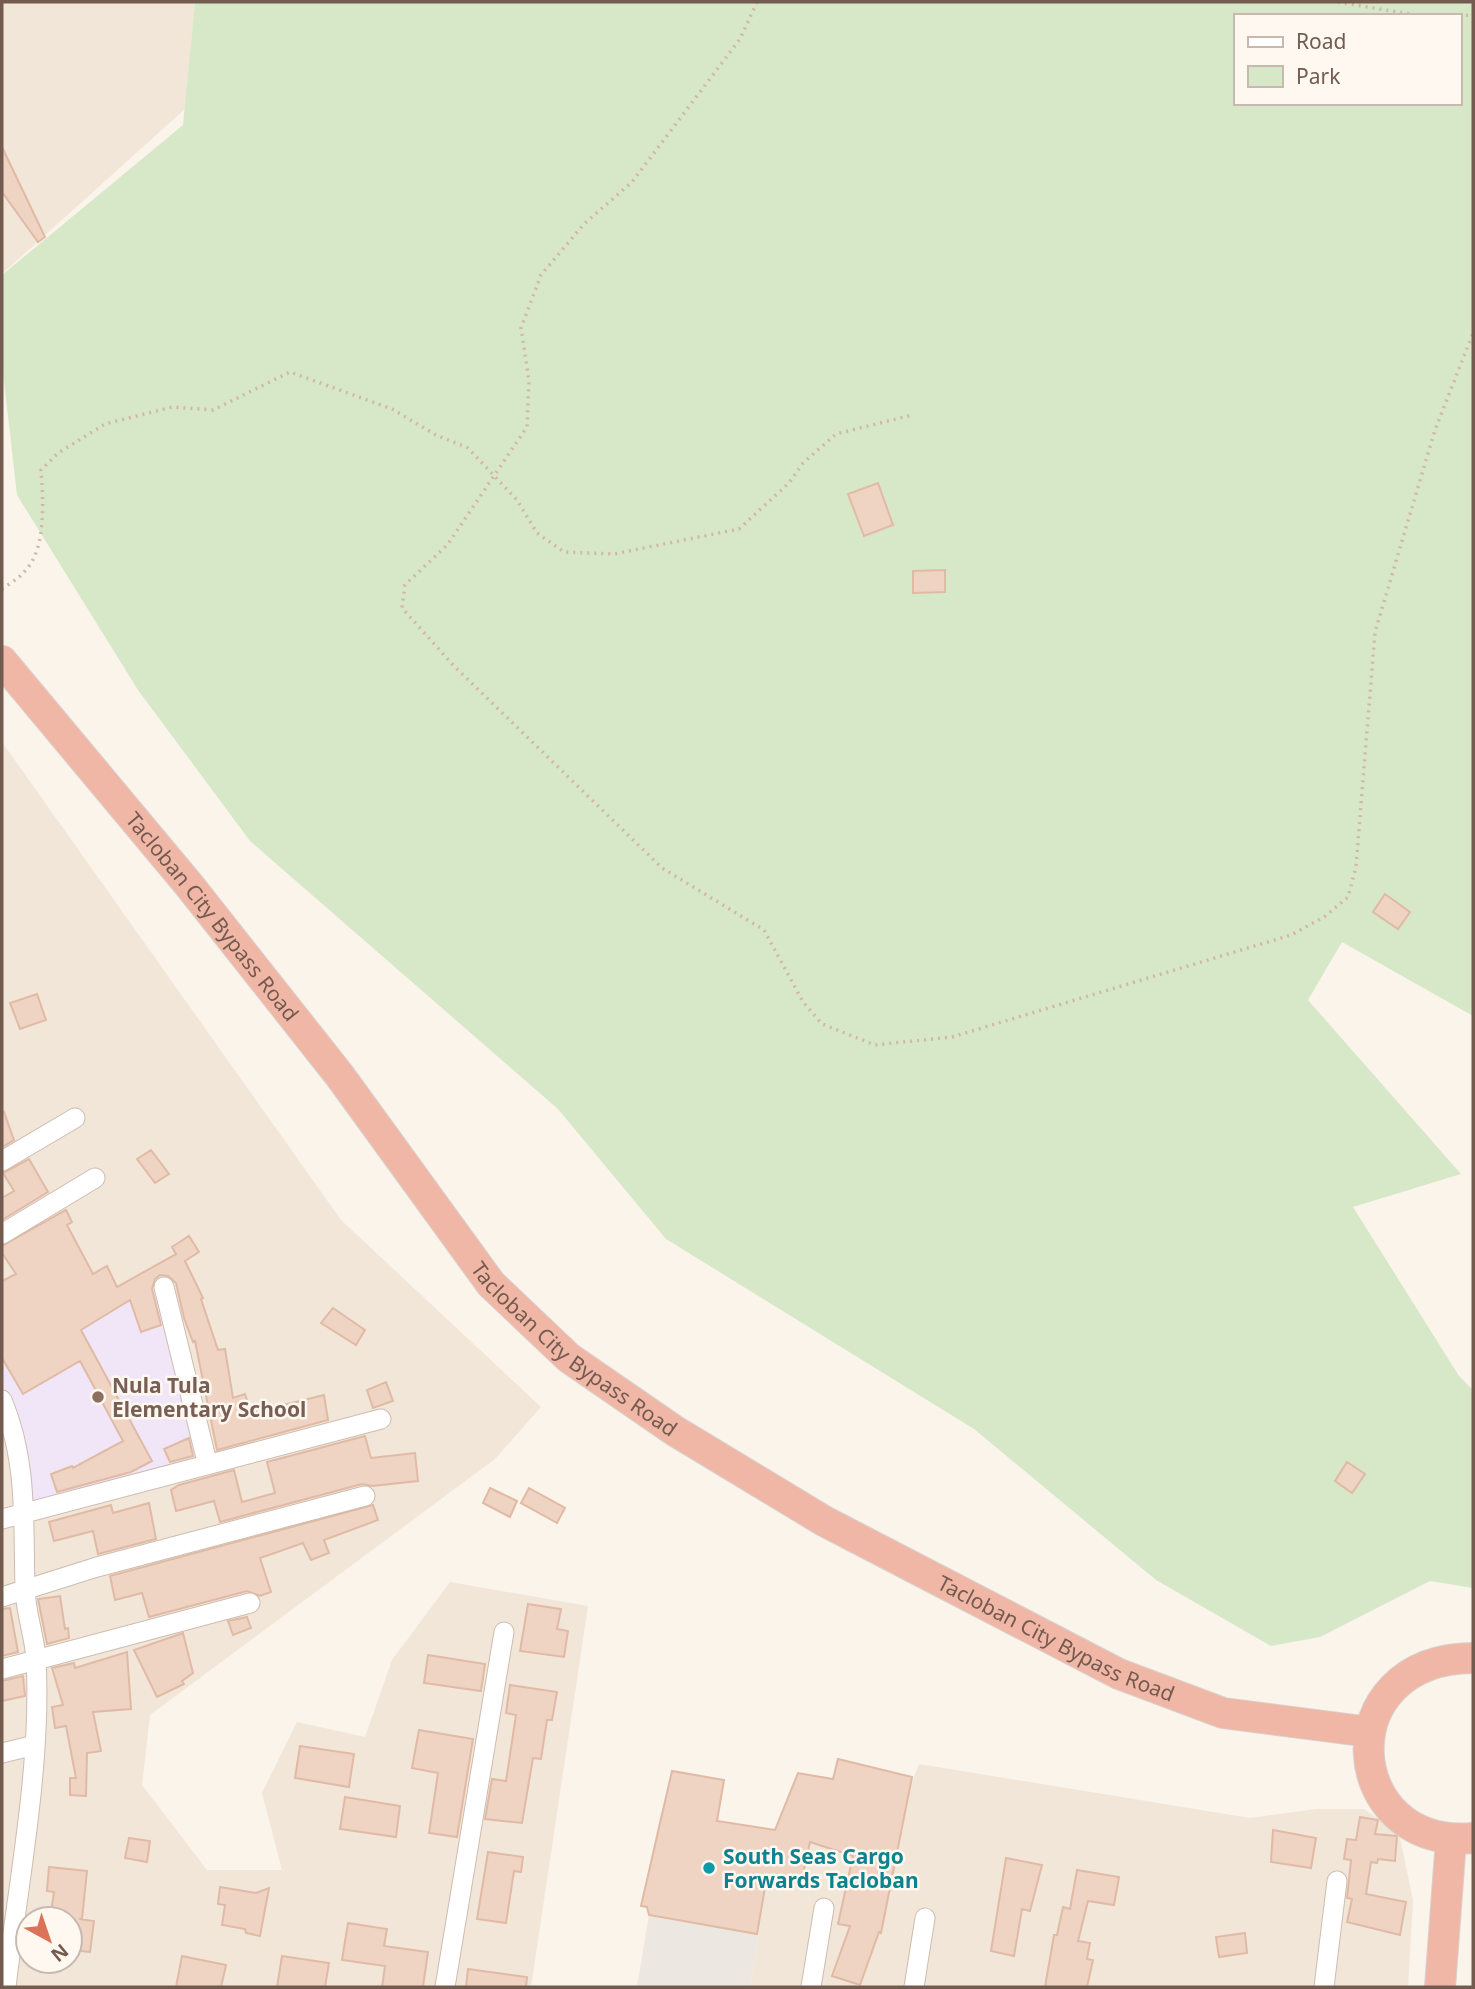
<svg xmlns="http://www.w3.org/2000/svg" width="1475" height="1989" font-family="'Noto Sans',sans-serif">
<style>
.residential{fill:#f2e6d9;fill-rule:evenodd}
.industrial{fill:#ede7e2}
.education{fill:#f1e6f8}
.green{fill:#d7e8c9;fill-rule:evenodd}
.building{fill:#efd3c3;stroke:#e0baa5;stroke-width:2}
.lines{fill:none;stroke-linecap:round;stroke-linejoin:round}
.minor-casing{stroke:#cdbcb0;stroke-width:21}
.highway-casing{stroke:#d8d1ce;stroke-width:32}
.path{stroke:#d4b6a6;stroke-width:3.5;stroke-dasharray:2 5;stroke-linecap:butt}
.minor{stroke:#fff;stroke-width:19}
.highway{stroke:#f0b7a6;stroke-width:30}
.education-dot{fill:#8d6e63;stroke:#fef8f0;stroke-width:2.5}
.culture-dot{fill:#0f9aa8;stroke:#fef8f0;stroke-width:2.5}
.labels{text-anchor:middle;dominant-baseline:central;stroke-width:5;stroke-linejoin:round;paint-order:stroke}
.street-label{font-size:21px;fill:#745b4f;stroke:#fef8f0}
.education-label{font-size:21px;font-weight:bold;fill:#785e54;stroke:#fef8f0;text-anchor:start}
.culture-label{font-size:21px;font-weight:bold;fill:#0d838f;stroke:#fef8f0;text-anchor:start}
</style>
<rect width="100%" height="100%" fill="#fbf4ea"/>
<!-- residential -->
<path class="residential" d="M 2,2 L 195,2 L 185,109 L 2,274 Z
M 2,742 L 341,1220 L 541,1407 L 495,1459 L 150,1715 L 142,1785 L 207,1870 L 282,1870 L 262,1793 L 297,1722 L 365,1737 L 392,1660 L 450,1582 L 588,1606 L 531,1987 L 2,1987 ZM 28,1919 L 70,1919 L 70,1961 L 28,1961 Z
M 919,1764 L 1250,1818 L 1316,1809 L 1364,1809 L 1399,1833 L 1413,1900 L 1408,1987 L 750,1987 L 775,1830 L 894,1870 L 907,1794 Z"/>
<!-- industrial -->
<path class="industrial" d="M 661,1812 L 775,1830 L 750,1987 L 637,1987 L 649,1915 L 647,1907 L 641,1906 Z"/>
<!-- education -->
<path class="education" d="M 156,1288 L 205,1461 L 33,1506 L 28,1461 L 15,1411 L 2,1384 L 2,1369 Z"/>
<!-- green -->
<path class="green" d="M 195,2 L 1473,2 L 1473,1016 L 1342,942 L 1308,1000 L 1461,1174 L 1353,1207 L 1459,1376 L 1473,1390 L 1473,1588 L 1430,1581 L 1320,1637 L 1271,1646 L 1156,1580 L 974,1429 L 666,1239 L 558,1109 L 250,841 L 138,690 L 17,495 L 2,364 L 2,275 L 183,125 ZM 1235,16 L 1459,16 L 1459,103 L 1235,103 Z"/>
<!-- building -->
<path class="building" d="M 2,147 L 45,237 L 38,242 L 2,192 Z
M 878,483 L 893,525 L 864,536 L 848,494 Z
M 945,570 L 945,592 L 913,593 L 913,571 Z
M 1385,894 L 1410,912 L 1398,929 L 1373,912 Z
M 37,994 L 46,1020 L 20,1029 L 10,1003 Z
M 4,1112 L 14,1140 L 2,1147 L 2,1113 Z
M 151,1150 L 169,1174 L 155,1183 L 137,1159 Z
M 29,1159 L 48,1192 L 2,1220 L 2,1198 L 14,1191 L 3,1173 Z
M 66,1210 L 72,1222 L 67,1225 L 93,1274 L 107,1266 L 117,1287 L 176,1254 L 172,1247 L 189,1236 L 199,1252 L 185,1261 L 203,1298 L 201,1299 L 218,1350 L 225,1349 L 233,1398 L 245,1394 L 251,1413 L 324,1395 L 328,1420 L 217,1450 L 195,1341 L 193,1342 L 184,1318 L 176,1283 L 168,1276 L 160,1275 L 155,1279 L 152,1289 L 161,1325 L 141,1332 L 130,1300 L 81,1330 L 152,1461 L 131,1472 L 57,1492 L 51,1474 L 72,1466 L 73,1468 L 123,1441 L 80,1361 L 23,1394 L 2,1358 L 2,1281 L 16,1274 L 2,1253 L 2,1246 Z
M 333,1308 L 365,1330 L 356,1345 L 321,1323 Z
M 386,1382 L 393,1401 L 373,1408 L 367,1390 Z
M 365,1436 L 371,1458 L 415,1453 L 418,1481 L 372,1486 L 362,1484 L 220,1522 L 214,1501 L 176,1511 L 171,1490 L 179,1485 L 234,1470 L 242,1502 L 275,1493 L 267,1462 Z
M 189,1438 L 193,1456 L 170,1462 L 164,1449 Z
M 1347,1462 L 1365,1474 L 1352,1493 L 1335,1481 Z
M 490,1488 L 517,1501 L 510,1517 L 483,1503 Z
M 529,1488 L 565,1508 L 557,1523 L 521,1503 Z
M 149,1503 L 156,1539 L 98,1554 L 93,1531 L 54,1541 L 49,1522 L 111,1505 L 113,1513 Z
M 373,1505 L 378,1520 L 324,1540 L 329,1553 L 311,1560 L 303,1543 L 260,1558 L 271,1592 L 260,1596 L 247,1591 L 149,1617 L 142,1593 L 115,1600 L 110,1576 Z
M 60,1596 L 65,1629 L 68,1628 L 69,1638 L 47,1644 L 38,1599 Z
M 528,1604 L 561,1609 L 557,1629 L 568,1631 L 564,1657 L 520,1651 Z
M 10,1608 L 18,1652 L 2,1656 L 2,1609 Z
M 247,1617 L 251,1628 L 233,1635 L 228,1621 Z
M 183,1633 L 193,1673 L 182,1681 L 184,1684 L 157,1697 L 134,1650 Z
M 127,1652 L 131,1709 L 93,1712 L 101,1751 L 87,1753 L 86,1796 L 70,1795 L 70,1778 L 76,1778 L 66,1726 L 55,1728 L 52,1707 L 63,1705 L 52,1668 L 74,1663 L 75,1668 Z
M 428,1655 L 485,1664 L 481,1691 L 424,1683 Z
M 23,1676 L 25,1696 L 2,1701 L 2,1681 Z
M 510,1685 L 557,1692 L 552,1720 L 547,1720 L 541,1759 L 533,1758 L 522,1823 L 485,1819 L 492,1779 L 506,1781 L 516,1715 L 506,1713 Z
M 419,1730 L 473,1739 L 457,1837 L 429,1833 L 438,1773 L 412,1768 Z
M 300,1746 L 354,1754 L 349,1787 L 295,1778 Z
M 838,1759 L 912,1777 L 881,1933 L 879,1932 L 860,1985 L 832,1976 L 850,1926 L 838,1924 L 853,1856 L 810,1842 L 801,1884 L 767,1876 L 757,1934 L 649,1915 L 647,1907 L 641,1906 L 672,1771 L 724,1780 L 717,1821 L 775,1830 L 798,1773 L 833,1779 Z
M 345,1797 L 400,1806 L 396,1837 L 340,1829 Z
M 1360,1817 L 1378,1820 L 1375,1834 L 1397,1836 L 1395,1861 L 1378,1859 L 1377,1863 L 1371,1862 L 1366,1894 L 1406,1902 L 1400,1935 L 1347,1922 L 1352,1899 L 1347,1898 L 1351,1860 L 1344,1859 L 1347,1839 L 1356,1840 Z
M 1273,1830 L 1316,1838 L 1311,1868 L 1271,1862 Z
M 129,1838 L 150,1841 L 147,1862 L 125,1858 Z
M 488,1852 L 523,1857 L 521,1872 L 514,1871 L 506,1923 L 477,1919 Z
M 1006,1858 L 1042,1865 L 1030,1911 L 1022,1909 L 1014,1956 L 991,1951 Z
M 49,1867 L 87,1871 L 82,1919 L 79,1919 L 94,1921 L 90,1952 L 70,1950 L 70,1919 L 50,1919 L 54,1892 L 47,1891 Z
M 1077,1870 L 1119,1877 L 1114,1905 L 1088,1901 L 1078,1941 L 1090,1943 L 1087,1959 L 1093,1960 L 1087,1987 L 1045,1987 L 1054,1935 L 1057,1935 L 1063,1907 L 1070,1909 Z
M 220,1887 L 256,1893 L 269,1888 L 260,1936 L 246,1933 L 245,1929 L 222,1925 L 225,1905 L 218,1904 Z
M 348,1923 L 387,1929 L 384,1946 L 428,1952 L 423,1987 L 382,1987 L 385,1966 L 342,1960 Z
M 1245,1933 L 1247,1953 L 1219,1957 L 1216,1937 Z
M 182,1956 L 226,1965 L 221,1987 L 176,1987 Z
M 282,1956 L 329,1963 L 325,1987 L 277,1987 Z
M 468,1969 L 527,1977 L 526,1987 L 466,1987 Z"/>
<g class="lines">
<defs>
<path id="minor" d="M 2,1161 L 75,1118
M 2,1234 L 95,1178
M 164,1287 L 207,1462
M 2,1400 C 28,1461 23,1522 25,1587 C 25,1612 35,1636 36,1660 C 42,1763 18,1884 6,1987
M 2,1519 L 381,1419
M 2,1597 L 97,1567 L 365,1496
M 2,1669 L 250,1603
M 2,1753 L 35,1745
M 445,1987 L 504,1632
M 811,1987 L 824,1908
M 914,1987 L 925,1918
M 1324,1987 L 1337,1881"/>
<g id="highway">
<path id="s1" d="M 2,661 L 189,885 L 340,1076 L 491,1284 L 569,1358 L 675,1431 L 824,1521 L 1119,1674 L 1223,1713 L 1370,1732"/>
<path d="M 1473,1658 C 1327,1659 1341,1850 1473,1838"/>
<path d="M 1440,1987 L 1451,1840"/>
</g>
</defs>
<!-- minor casing -->
<use href="#minor" class="minor-casing"/>
<!-- highway casing -->
<use href="#highway" class="highway-casing"/>
<!-- path -->
<path class="path" d="M 757,2 L 740,39 L 632,182 L 584,224 L 541,275 L 521,328 L 529,381 L 527,427 L 448,544 L 405,585 L 402,608 L 453,665 L 662,868 L 764,930 L 803,1002 L 822,1024 L 875,1045 L 952,1037 L 1291,935 L 1324,917 L 1348,897 L 1356,867 L 1375,632 L 1435,430 L 1473,333
M 1338,2 L 1422,16
M 1459,16 L 1473,15
M 2,589 C 9,584 18,579 24,572 C 47,550 43,499 41,470 L 58,453 L 105,424 L 172,407 L 213,410 L 290,372 L 392,409 L 436,435 L 468,448 L 517,500 L 537,533 L 564,552 L 614,554 L 739,529 L 789,483 L 803,463 L 836,434 L 912,415"/>
<!-- minor -->
<use href="#minor" class="minor"/>
<!-- highway -->
<use href="#highway" class="highway"/>
</g>
<!-- markers -->
<circle class="education-dot" cx="98" cy="1397" r="7"/>
<circle class="culture-dot" cx="709" cy="1868" r="7"/>
<g class="labels">
<!-- street labels -->
<g class="street-label">
<text stroke="none"><textPath href="#s1" startOffset="331">Tacloban City Bypass Road</textPath></text>
<text stroke="none"><textPath href="#s1" startOffset="898">Tacloban City Bypass Road</textPath></text>
<text stroke="none"><textPath href="#s1" startOffset="1463">Tacloban City Bypass Road</textPath></text>
</g>
<!-- education labels -->
<g class="education-label">
<text x="112" y="1385">Nula Tula<tspan x="112" dy="24">Elementary School</tspan></text>
</g>
<!-- culture labels -->
<g class="culture-label">
<text x="723" y="1856">South Seas Cargo<tspan x="723" dy="24">Forwards Tacloban</tspan></text>
</g>
</g>
<!-- border -->
<rect width="1475" height="1989" fill="none" stroke="#745b4f" stroke-width="7"/>
<!-- legend -->
<rect x="1234" y="14" width="228" height="91" fill="#fef8f0" stroke="#c7b9b0" stroke-width="2"/>
<rect x="1248" y="37" width="35" height="10" fill="#ffffff" stroke="#c7b9b0" stroke-width="2"/>
<text x="1296" y="49" font-size="21" fill="#745b4f">Road</text>
<rect x="1248" y="66" width="35" height="21" fill="#d7e8c9" stroke="#c7b9b0" stroke-width="2"/>
<text x="1296" y="84" font-size="21" fill="#745b4f">Park</text>
<!-- north arrow -->
<g transform="translate(49 1940) rotate(140)"><circle r="33" fill="#fef8f0" stroke="#c7b9b0" stroke-width="2"/>
<path d="M0-5L12 26L0 18L-12 26Z" fill="#db7259"/>
<text y="-10" font-size="19" font-weight="bold" text-anchor="middle" fill="#745b4f">N</text>
</g>
</svg>
